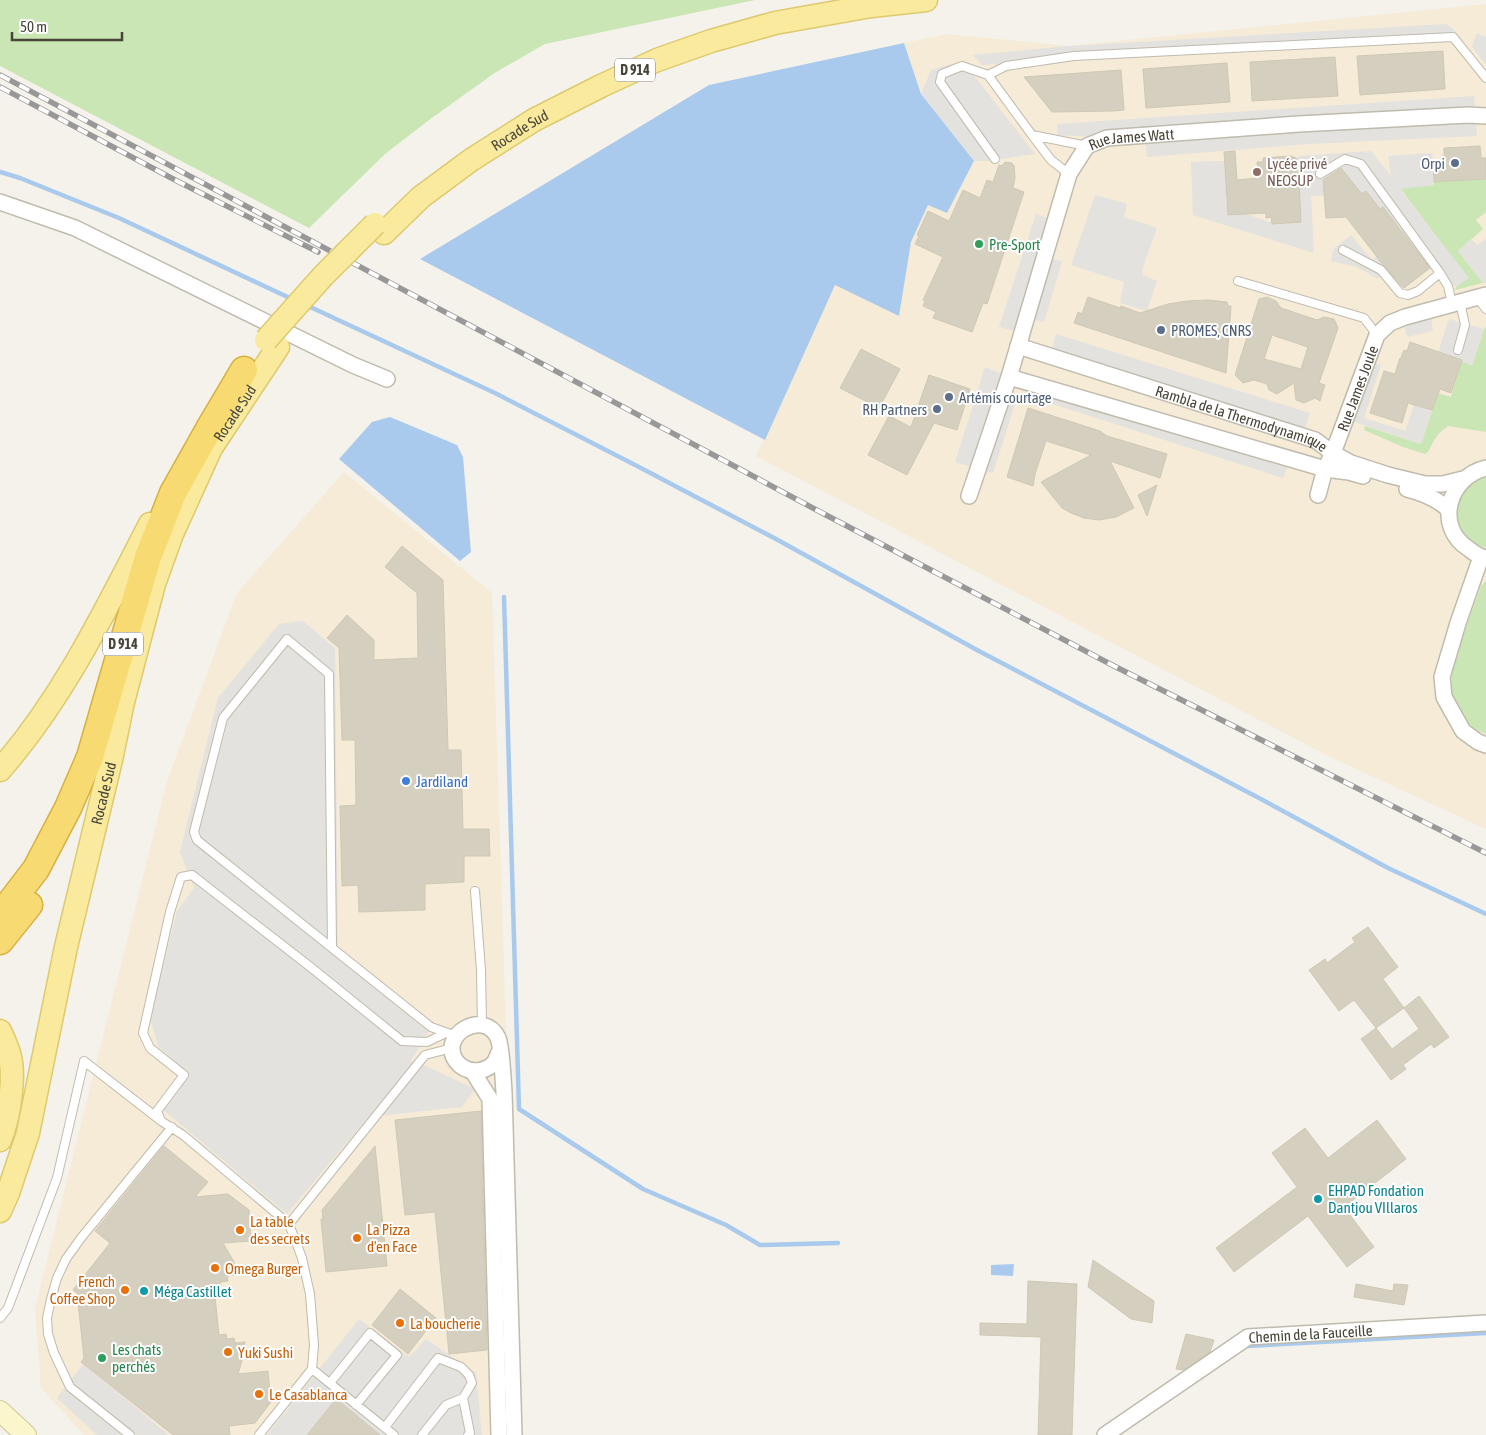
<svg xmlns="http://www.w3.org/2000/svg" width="1486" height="1435" font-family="'Asap Condensed',sans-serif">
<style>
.commercial{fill:#f5ebd7}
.green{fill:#cae6b5}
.parking{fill:#e3e2de}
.water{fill:#aacaed}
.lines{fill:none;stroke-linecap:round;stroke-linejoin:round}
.stream{stroke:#aacaed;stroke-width:4.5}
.building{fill:#d5cfc0;stroke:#d0c8b3;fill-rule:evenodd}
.lane-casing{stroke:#bfbbad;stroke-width:10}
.street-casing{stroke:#bfbbad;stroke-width:18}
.secondary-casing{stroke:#d2c99c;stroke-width:22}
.primary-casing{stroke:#deca6e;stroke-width:25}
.highway-casing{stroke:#d6b142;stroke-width:29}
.lane{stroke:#fff;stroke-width:8}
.street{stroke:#fff;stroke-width:15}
.secondary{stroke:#fcf6cc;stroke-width:20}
.primary{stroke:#f9ea9e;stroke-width:22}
.highway{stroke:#f7da72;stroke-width:26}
.rail-casing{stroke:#989898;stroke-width:5.5}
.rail{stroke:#fff;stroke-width:4;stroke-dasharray:11;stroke-linecap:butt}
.primary-bridge-casing{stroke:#deca6e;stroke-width:25;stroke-linecap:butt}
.primary-bridge{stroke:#f9ea9e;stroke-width:22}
.service-dot{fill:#5c6f8a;stroke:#fff;stroke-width:2}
.education-dot{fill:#8d6e63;stroke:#fff;stroke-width:2}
.leisure-dot{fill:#2e9e5b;stroke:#fff;stroke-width:2}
.shop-dot{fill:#3f7fe0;stroke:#fff;stroke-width:2}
.culture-dot{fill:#0f9aa8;stroke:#fff;stroke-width:2}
.food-dot{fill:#e8710a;stroke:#fff;stroke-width:2}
.labels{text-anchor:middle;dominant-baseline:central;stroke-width:4;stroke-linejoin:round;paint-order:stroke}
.shield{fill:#fff;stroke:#7f7c74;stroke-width:1}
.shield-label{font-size:14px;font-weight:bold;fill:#484438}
.street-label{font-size:15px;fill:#484438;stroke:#fff}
.education-label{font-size:15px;fill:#785e54;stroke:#fff;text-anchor:start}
.service-label{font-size:15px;fill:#4e5e75;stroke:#fff;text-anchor:end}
.leisure-label{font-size:15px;fill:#27864d;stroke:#fff;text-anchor:start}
.shop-label{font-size:15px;fill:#366cbe;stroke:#fff;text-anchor:start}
.culture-label{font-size:15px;fill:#0d838f;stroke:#fff;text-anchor:start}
.food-label{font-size:15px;fill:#c56008;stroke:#fff;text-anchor:start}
</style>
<rect width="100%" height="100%" fill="#f4f2ea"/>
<!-- commercial -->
<path class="commercial" d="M 1486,4 L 1486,829 L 1328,756 L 756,456 L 835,284 L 898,315 L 911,242 L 929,205 L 947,213 L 974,162 L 921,94 L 904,43 L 947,34 L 1068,46 Z
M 344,472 L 492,593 L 519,1435 L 84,1435 L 41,1388 L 35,1308 L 167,781 L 237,593 Z"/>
<!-- green -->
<path class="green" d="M 0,0 L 755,0 L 545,44 L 496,72 L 429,120 L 385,154 L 309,228 L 0,66 Z
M 1486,179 L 1486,212 L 1476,220 L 1483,229 L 1458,251 L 1483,283 L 1455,290 L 1456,287 L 1468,278 L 1400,188 L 1434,185 L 1434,182 Z
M 1486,327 L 1486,432 L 1448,426 C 1443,430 1438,433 1435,439 C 1431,444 1431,450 1425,454 L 1403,447 L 1364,430 L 1365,426 L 1421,444 L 1438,393 L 1451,397 L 1461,361 L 1472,365 L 1484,329 Z
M 1486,475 L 1486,548 C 1446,535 1447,489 1486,475 Z
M 1486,581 L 1486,734 L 1475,729 L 1460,716 L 1451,694 L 1452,667 L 1481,586 Z"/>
<!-- parking -->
<path class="parking" d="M 1446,24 L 1452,28 L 1458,35 L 982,65 L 973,55 L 1068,46 Z
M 1477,33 L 1486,37 L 1486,65 L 1472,47 Z
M 951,64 L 965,64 L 1035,154 L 988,161 L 974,161 L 921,94 L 931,70 Z
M 1474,96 L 1477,136 L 1309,144 L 1147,157 L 1145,135 L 1107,138 L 1058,135 L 1057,124 Z
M 1371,151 L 1391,176 L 1388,156 L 1432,153 L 1434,185 L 1400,189 L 1469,278 L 1456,287 L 1440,273 L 1431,267 L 1383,208 L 1380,209 L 1366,191 L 1362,194 L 1340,167 L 1322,181 L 1334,195 L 1311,196 L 1314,253 L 1193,215 L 1191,162 L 1224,161 L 1228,215 L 1247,214 L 1275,224 L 1301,222 L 1298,163 L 1296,158 L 1300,156 Z
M 1095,195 L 1127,204 L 1124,217 L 1157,228 L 1142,270 L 1143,275 L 1157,281 L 1147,311 L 1120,303 L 1124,282 L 1071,265 Z
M 1036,214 L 1049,219 L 1014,331 L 999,327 Z
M 1351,235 L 1372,260 L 1377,256 L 1384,265 L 1378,279 L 1357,267 L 1331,261 L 1334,248 Z
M 1471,239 L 1477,245 L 1486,239 L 1486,283 L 1483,283 L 1458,251 Z
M 1050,258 L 1062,262 L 1044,322 L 1029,319 Z
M 1431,318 L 1433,331 L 1407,337 L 1404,324 Z
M 1449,319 L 1484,329 L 1472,366 L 1461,361 L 1462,360 L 1438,352 Z
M 1056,334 L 1310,413 L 1304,430 L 1052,348 Z
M 1368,361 L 1381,365 L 1364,418 L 1405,431 L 1420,387 L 1424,396 L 1421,407 L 1432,410 L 1421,444 L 1348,420 Z
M 985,367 L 1009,377 L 1004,393 L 1017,398 L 993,473 L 955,462 Z
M 1041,386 L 1288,465 L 1283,478 L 1037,399 Z
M 303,621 L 335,648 L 338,957 L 428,1032 L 411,1061 L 428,1067 L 475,1089 L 462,1107 L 368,1117 L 287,1214 L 161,1108 L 183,1069 L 158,1046 L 150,1018 L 177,911 L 194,888 L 180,852 L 218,698 L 279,624 Z
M 359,1319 L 409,1357 L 426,1339 L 476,1373 L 482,1435 L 267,1435 Z
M 83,1364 L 169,1435 L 97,1435 L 57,1398 Z"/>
<!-- water -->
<path class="water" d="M 904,43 L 921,94 L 974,161 L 947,213 L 928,205 L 911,242 L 899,316 L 835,285 L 765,440 L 420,259 L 709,85 Z
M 390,417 L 457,445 L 463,457 L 471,552 L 460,561 L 339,459 L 372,422 Z
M 1014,1264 L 1013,1276 L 991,1275 L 991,1265 Z"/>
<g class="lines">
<!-- stream -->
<path class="stream" d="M 0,172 L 20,178 L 119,218 L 294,300
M 306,305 L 495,393 L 637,466 L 776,539 L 977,650 L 1259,798 L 1388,868 L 1486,914
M 504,597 L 519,1109 L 643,1189 L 726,1225 L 760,1245 L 838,1243
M 1247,1346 L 1486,1333"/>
</g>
<!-- building -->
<path class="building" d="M 1443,51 L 1445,89 L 1360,95 L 1357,56 Z
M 1335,57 L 1338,96 L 1252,101 L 1250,62 Z
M 1227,63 L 1230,102 L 1146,108 L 1143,69 Z
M 1121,70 L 1124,110 L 1114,111 L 1052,112 L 1024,77 Z
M 1480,146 L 1481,158 L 1486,158 L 1486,179 L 1434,182 L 1433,162 L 1444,161 L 1444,148 Z
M 1235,151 L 1237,180 L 1258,178 L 1257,162 L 1263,162 L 1263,158 L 1291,156 L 1296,158 L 1298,163 L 1301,222 L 1272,224 L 1271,217 L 1266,218 L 1266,213 L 1228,215 L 1224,152 Z
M 1005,162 L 1012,163 L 1014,166 L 1015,178 L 1013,188 L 1024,192 L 987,304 L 983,303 L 972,332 L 933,318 L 936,312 L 923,306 L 925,301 L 923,300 L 943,257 L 915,244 L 919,236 L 917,235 L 928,211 L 949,221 L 963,190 L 980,198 L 987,180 L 993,182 L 999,165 L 1002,166 Z
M 1341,168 L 1362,194 L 1366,191 L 1380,209 L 1383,207 L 1430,268 L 1404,288 L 1384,266 L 1346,217 L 1326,218 L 1323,180 Z
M 1088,297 L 1120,308 L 1121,306 L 1140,313 L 1168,304 L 1187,301 L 1208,300 L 1227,302 L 1228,306 L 1231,306 L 1226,373 L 1074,323 L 1078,312 L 1082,314 Z
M 1267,297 L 1276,301 L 1281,308 L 1317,320 L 1324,317 L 1334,319 L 1338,328 L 1319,383 L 1325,385 L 1320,401 L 1315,398 L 1304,403 L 1296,400 L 1294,383 L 1277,394 L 1269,390 L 1267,384 L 1254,380 L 1243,383 L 1235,375 L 1259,299 ZM 1272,335 L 1308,347 L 1301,369 L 1264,359 Z
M 1410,342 L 1462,360 L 1451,393 L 1440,389 L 1432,410 L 1408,403 L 1402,423 L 1370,413 L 1384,371 L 1395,374 L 1400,358 L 1401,358 L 1404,350 L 1407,351 Z
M 861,349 L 900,369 L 879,408 L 840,388 Z
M 929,375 L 970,389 L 957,430 L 934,423 L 907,475 L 868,455 L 889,416 L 911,427 Z
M 1028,408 L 1100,431 L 1107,436 L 1167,454 L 1160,478 L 1110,461 L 1134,508 L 1116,517 L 1099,520 L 1084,518 L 1071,513 L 1062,508 L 1041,482 L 1091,455 L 1046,441 L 1035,474 L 1033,486 L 1007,477 Z
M 1157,485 L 1147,516 L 1138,495 Z
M 402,546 L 443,580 L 448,750 L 461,750 L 463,829 L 489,829 L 490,856 L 464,856 L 464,882 L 425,884 L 425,910 L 359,912 L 358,885 L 342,886 L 340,806 L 356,805 L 355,740 L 342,740 L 339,648 L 327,638 L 347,615 L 374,640 L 374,660 L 418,658 L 417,593 L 385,567 Z
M 1368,927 L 1398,967 L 1383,979 L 1404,1008 L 1376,1028 L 1354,1000 L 1339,1011 L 1309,970 L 1325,959 L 1327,963 L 1355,942 L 1352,938 Z
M 1419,996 L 1449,1037 L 1434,1048 L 1431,1044 L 1403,1065 L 1406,1069 L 1391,1080 L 1361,1039 L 1376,1028 L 1392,1049 L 1419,1029 L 1404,1008 Z
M 481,1111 L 487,1350 L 449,1354 L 435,1212 L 405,1215 L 395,1120 Z
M 1377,1120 L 1406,1159 L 1344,1207 L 1374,1247 L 1347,1267 L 1308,1216 L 1234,1272 L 1216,1248 L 1297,1187 L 1272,1153 L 1305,1128 L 1328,1158 Z
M 164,1146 L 208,1182 L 195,1197 L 228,1194 L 249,1210 L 251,1241 L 223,1243 L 234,1262 L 238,1275 L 227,1276 L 228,1281 L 220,1282 L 221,1287 L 214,1287 L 219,1335 L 226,1334 L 227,1339 L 234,1338 L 235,1343 L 245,1342 L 244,1354 L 238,1374 L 268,1371 L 271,1402 L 255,1423 L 229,1426 L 230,1435 L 173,1435 L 81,1362 L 84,1358 L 77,1293 L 73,1290 L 110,1243 L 95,1231 Z
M 375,1146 L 387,1266 L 326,1272 L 321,1219 L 323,1219 L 322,1210 Z
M 1093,1260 L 1154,1301 L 1152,1323 L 1131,1319 L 1088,1287 Z
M 1028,1281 L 1077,1284 L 1072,1435 L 1038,1435 L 1041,1337 L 980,1335 L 980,1323 L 1027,1324 Z
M 1356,1284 L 1393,1291 L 1394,1284 L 1408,1285 L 1404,1305 L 1354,1297 Z
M 400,1289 L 436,1318 L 408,1354 L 372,1325 Z
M 1186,1334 L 1214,1340 L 1210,1352 L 1183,1370 L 1176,1369 Z
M 336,1399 L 357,1416 L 380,1435 L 307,1435 Z"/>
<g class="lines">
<defs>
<path id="lane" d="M 988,75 L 1006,66 L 1074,56 L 1453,37 L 1486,78
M 995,159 L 940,82 L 942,74 L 962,66 L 988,75 L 1032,135
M 1069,174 L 1051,160 L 1032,135 L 1087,146
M 1320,174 L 1345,159 L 1361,164 L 1440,273 L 1448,286 L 1452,304
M 1343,250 L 1381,270 L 1400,293 L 1408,295 L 1418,291 L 1440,273
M 1238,281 L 1364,318 L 1377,335
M 1477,297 L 1486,309
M 1458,350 L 1465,325 L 1460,302
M 475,891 L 481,970 L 482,1025
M 332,947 L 329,674 L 287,639 L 223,718 L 194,832 L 197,840 L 431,1027 L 456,1036
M 289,1224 L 183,1135 L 161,1121 L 157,1111 L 184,1075 L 150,1048 L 143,1033 L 170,912 L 181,877 L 192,875 L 313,969 L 402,1041 L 427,1042 L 446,1033
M 0,1318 L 8,1308 L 57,1178 L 84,1061 L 160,1120
M 312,1369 L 394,1435
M 330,1383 L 370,1333 L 397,1355 L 356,1405
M 463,1398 L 470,1433 L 468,1435
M 385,1427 L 438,1358 L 461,1367 L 469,1375 L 472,1383 L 463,1398 L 446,1405 L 422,1435
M 130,1435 L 70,1387 L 54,1353 L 48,1334 L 47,1318 L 51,1299 L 57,1278 L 66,1259 L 81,1238 L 172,1127
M 259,1435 L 312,1369 L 314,1345 L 310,1294 L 302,1258 L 289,1224 L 425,1055 L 452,1048"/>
<g id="street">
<path d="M 0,202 L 75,228 L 353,365 L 387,379"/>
<path id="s1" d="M 1018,346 L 1315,440 L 1333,453 L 1351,463 L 1388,475 L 1425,484 L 1443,484 L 1463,479"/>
<path d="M 1009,377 L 1325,469 L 1349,472 L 1363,476"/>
<path d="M 1486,468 C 1448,477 1434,527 1469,549 C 1474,553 1479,557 1486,558"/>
<path d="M 1407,489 C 1423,493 1436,498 1448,509"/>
<path id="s2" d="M 1318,495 L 1325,469 L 1333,453 L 1377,335 L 1390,323 L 1405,317 L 1486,295"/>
<path id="s3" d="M 969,496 L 1009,377 L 1069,174 L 1087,146 L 1107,138 L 1299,124 L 1468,115 L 1486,116"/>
<path d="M 1481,557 L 1458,623 L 1442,677 L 1444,697 L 1463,731 L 1478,742 L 1486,745"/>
<path d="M 500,1050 C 498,1054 496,1061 493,1064 C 482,1074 465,1073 456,1061 C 438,1035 484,1008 498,1038 C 502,1048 503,1080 504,1092 L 514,1435"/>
<path d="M 473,1072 L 490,1099 L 499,1435"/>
<path id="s4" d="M 1105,1435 L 1248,1337 L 1486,1323"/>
</g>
<path id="secondary" d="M 0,1411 L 26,1435"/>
<g id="primary">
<path id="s5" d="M 384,233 L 421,197 L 471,160 L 534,120 L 601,86 L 657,60 L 711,41 L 775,23 L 871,6 L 926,0"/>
<path d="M 0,770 C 64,697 106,609 150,524"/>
<path d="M 0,1031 C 3,1038 7,1046 9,1053 C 16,1076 9,1118 0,1140"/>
<path id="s6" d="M 0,1211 L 8,1193 L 28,1133 L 66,947 L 111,760 L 123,702 L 154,584 L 172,534 L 211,448 L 278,347"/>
</g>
<path id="highway" d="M 0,916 L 36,869 L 68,808 L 90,757 L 148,557 L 173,493 L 209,429 L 244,370
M 0,941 L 29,905"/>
</defs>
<!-- lane casing -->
<use href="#lane" class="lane-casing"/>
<!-- street casing -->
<use href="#street" class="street-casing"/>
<!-- secondary casing -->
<use href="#secondary" class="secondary-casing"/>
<!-- primary casing -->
<use href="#primary" class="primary-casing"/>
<!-- highway casing -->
<use href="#highway" class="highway-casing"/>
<!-- lane -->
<use href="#lane" class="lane"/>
<!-- street -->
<use href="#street" class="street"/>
<!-- secondary -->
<use href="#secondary" class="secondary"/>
<!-- primary -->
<use href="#primary" class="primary"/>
<!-- highway -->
<use href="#highway" class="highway"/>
<defs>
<path id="rail" d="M 0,75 L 826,515 L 1114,666 L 1486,853
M 0,87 L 177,181 L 318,252"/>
</defs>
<!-- rail casing -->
<use href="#rail" class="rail-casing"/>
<!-- rail -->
<use href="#rail" class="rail"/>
<defs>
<path id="primary-bridge" d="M 266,340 L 323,276 L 375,224"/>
</defs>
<!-- primary-bridge casing -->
<use href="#primary-bridge" class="primary-bridge-casing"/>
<!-- primary-bridge -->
<use href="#primary-bridge" class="primary-bridge"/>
</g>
<!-- markers -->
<g class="service-dot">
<circle cx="1455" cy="163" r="5"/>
<circle cx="1161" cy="330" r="5"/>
<circle cx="949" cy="397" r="5"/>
<circle cx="937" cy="409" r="5"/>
</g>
<circle class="education-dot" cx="1257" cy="172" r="5"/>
<g class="leisure-dot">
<circle cx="979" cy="244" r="5"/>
<circle cx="102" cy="1358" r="5"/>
</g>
<circle class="shop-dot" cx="406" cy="781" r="5"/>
<g class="culture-dot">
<circle cx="1318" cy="1199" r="5"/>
<circle cx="144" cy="1291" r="5"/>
</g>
<g class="food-dot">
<circle cx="240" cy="1230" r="5"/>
<circle cx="357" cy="1238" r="5"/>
<circle cx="215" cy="1268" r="5"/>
<circle cx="125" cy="1290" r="5"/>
<circle cx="400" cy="1323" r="5"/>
<circle cx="228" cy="1352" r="5"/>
<circle cx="259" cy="1394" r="5"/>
</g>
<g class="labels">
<!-- shield labels -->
<g class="shield">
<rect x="615" y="58.5" width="40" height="23" rx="4"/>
<rect x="103" y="632.5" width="40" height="23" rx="4"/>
</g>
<g class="shield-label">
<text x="635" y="70">D 914</text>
<text x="123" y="644">D 914</text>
</g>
<!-- street labels -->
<g class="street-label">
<text stroke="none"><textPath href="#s5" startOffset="171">Rocade Sud</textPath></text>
<text stroke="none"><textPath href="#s3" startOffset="416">Rue James Watt</textPath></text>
<text stroke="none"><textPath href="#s2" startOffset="114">Rue James Joule</textPath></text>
<text stroke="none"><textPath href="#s6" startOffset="836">Rocade Sud</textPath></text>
<text stroke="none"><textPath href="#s1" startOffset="235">Rambla de la Thermodynamique</textPath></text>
<text stroke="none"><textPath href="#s6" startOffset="431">Rocade Sud</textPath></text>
<text stroke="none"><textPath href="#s4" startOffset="236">Chemin de la Fauceille</textPath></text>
</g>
<!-- education labels -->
<g class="education-label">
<text x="1267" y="163">Lycée privé<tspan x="1267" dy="17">NEOSUP</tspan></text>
</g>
<!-- service labels -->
<g class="service-label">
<text x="1445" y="163">Orpi</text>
<text x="1171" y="330" text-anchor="start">PROMES, CNRS</text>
<text x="959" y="397" text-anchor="start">Artémis courtage</text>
<text x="927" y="409">RH Partners</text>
</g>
<!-- leisure labels -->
<g class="leisure-label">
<text x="989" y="244">Pre-Sport</text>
<text x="112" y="1349">Les chats<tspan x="112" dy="17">perchés</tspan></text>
</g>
<!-- shop labels -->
<g class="shop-label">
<text x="416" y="781">Jardiland</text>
</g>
<!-- culture labels -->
<g class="culture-label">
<text x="1328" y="1190">EHPAD Fondation<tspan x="1328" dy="17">Dantjou VIllaros</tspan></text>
<text x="154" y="1291">Méga Castillet</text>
</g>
<!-- food labels -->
<g class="food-label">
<text x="250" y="1221">La table<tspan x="250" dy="17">des secrets</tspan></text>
<text x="367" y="1229">La Pizza<tspan x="367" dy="17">d'en Face</tspan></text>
<text x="225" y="1268">Omega Burger</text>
<text x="115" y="1281" text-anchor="end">French<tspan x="115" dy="17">Coffee Shop</tspan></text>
<text x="410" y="1323">La boucherie</text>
<text x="238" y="1352">Yuki Sushi</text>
<text x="269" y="1394">Le Casablanca</text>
</g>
</g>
<!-- scale -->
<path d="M12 32v8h110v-8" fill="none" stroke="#484438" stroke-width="2.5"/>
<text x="20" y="32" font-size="15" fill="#484438" stroke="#ffffff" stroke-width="4" paint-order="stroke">50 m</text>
</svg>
